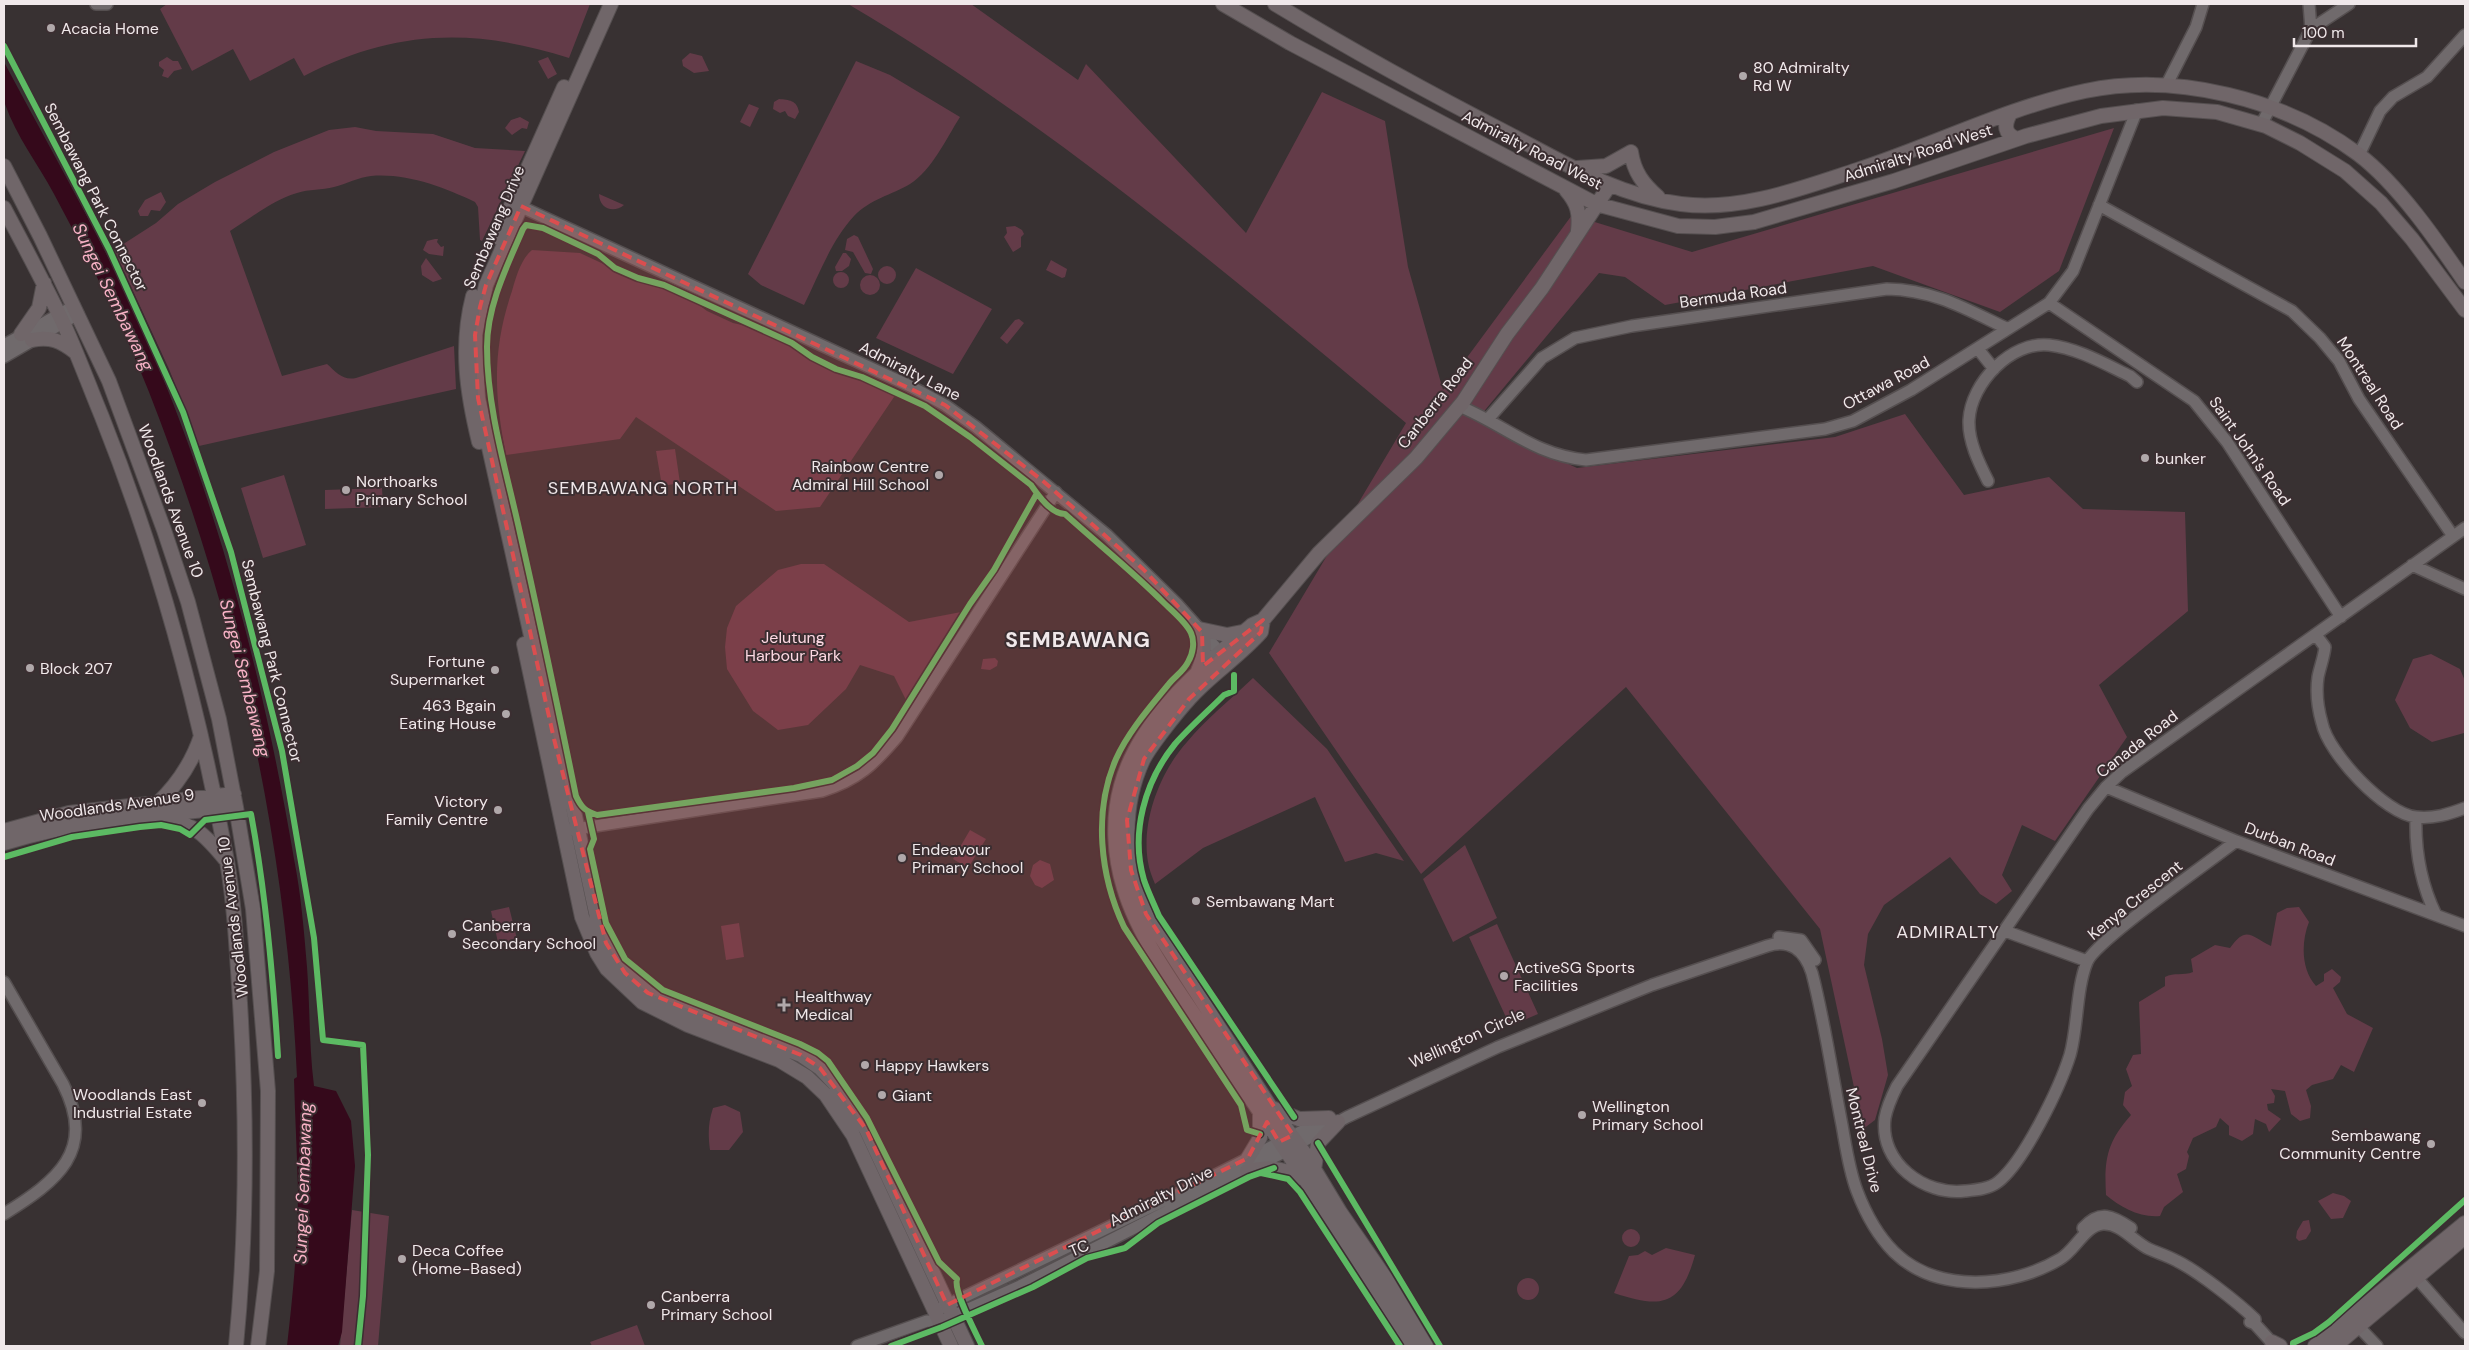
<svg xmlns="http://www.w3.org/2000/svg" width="2469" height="1350" font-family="'DM Sans',sans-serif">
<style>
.green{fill:#633b48}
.water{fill:#35091b}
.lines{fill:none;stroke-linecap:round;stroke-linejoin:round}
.minor-casing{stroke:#554f50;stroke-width:14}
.major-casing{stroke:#554f50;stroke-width:16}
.minor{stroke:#706a6c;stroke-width:11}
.major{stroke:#706669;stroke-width:14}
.cycleway-casing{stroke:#3b2e31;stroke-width:9}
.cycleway{stroke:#5cba63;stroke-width:6}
.marked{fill:#db4e4f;fill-opacity:0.2;stroke:#db4e4f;stroke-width:4;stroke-dasharray:10 6;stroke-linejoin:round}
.poi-dot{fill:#b0a8aa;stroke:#3b2e31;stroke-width:2}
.labels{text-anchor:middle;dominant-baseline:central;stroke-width:4;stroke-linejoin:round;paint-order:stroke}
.poi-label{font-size:16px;fill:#f0e8ea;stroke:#3b2e31;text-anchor:start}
.street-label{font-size:16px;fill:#f0e8ea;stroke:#3b2e31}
.park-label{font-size:16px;fill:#fed9e3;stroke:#3b2e31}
.water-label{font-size:18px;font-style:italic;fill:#f8b2c6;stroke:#3b2e31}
.neighbourhood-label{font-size:18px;letter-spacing:1px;fill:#f0e8ea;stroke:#3b2e31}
.district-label{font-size:21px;font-weight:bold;letter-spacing:1px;fill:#f0e8ea;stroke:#3b2e31}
</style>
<rect width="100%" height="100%" fill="#383132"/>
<!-- green -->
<path class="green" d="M 167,4 L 590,4 L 569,58 C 473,27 393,30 304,76 L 294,58 L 250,81 L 233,49 L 192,71 L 160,9 Z
M 848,4 L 971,4 L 1078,80 L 1086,64 L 1246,233 L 1322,92 L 1385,121 L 1408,267 L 1443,390 L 1572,215 L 1692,252 L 2114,128 L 2059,271 L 2000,312 L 1873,266 L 1665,305 L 1625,277 L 1599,273 L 1476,421 L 1577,468 L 1835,437 L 1905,414 L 1964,495 L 2049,477 L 2083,509 L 2185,512 L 2188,611 L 2099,685 L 2127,737 L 2055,841 L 2022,825 L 2002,875 L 2012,891 L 1996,904 L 1980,894 L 1950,857 L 1884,905 L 1868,934 L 1864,965 L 1882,1039 L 1888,1075 L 1875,1120 L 1863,1129 L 1820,929 L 1626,687 L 1421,874 L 1269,653 L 1406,423 C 1228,274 1049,122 848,4 Z
M 690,53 L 702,56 L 709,71 L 694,73 L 683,66 L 682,60 Z
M 167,57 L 173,61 L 178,61 L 182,69 L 174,71 L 168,78 L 162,76 L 164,70 L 159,66 L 159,62 Z
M 548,57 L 557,74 L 548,79 L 538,61 Z
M 856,61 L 890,75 L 960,117 C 946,139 932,170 910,184 C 892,195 870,199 854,216 C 831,241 819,275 804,305 L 761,285 L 748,274 Z
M 779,99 C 789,100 797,100 799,112 L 795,119 L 788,116 L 785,111 L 780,113 L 773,109 L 774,102 Z
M 749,104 L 759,108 L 750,127 L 740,122 Z
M 520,117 L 529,122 L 527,129 L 522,128 L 512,135 L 505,128 L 511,120 Z
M 355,127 L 376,131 L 433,134 L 475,148 L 525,151 L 482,241 L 480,240 L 478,207 L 475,202 C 443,187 407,173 371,176 C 359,177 346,184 334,187 C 322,190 309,189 297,193 C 273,200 251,218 230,231 L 282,376 L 327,364 C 336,372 343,381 356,378 L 454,346 L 456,389 L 199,446 L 169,369 L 114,250 L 156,223 L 178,204 L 215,182 L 274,152 L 329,130 Z
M 161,192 L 166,202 L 160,211 L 151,210 L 148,216 L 140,216 L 138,211 L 145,200 Z
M 599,194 L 624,205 C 613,214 599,208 599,194 Z
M 1015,226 L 1022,230 L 1024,234 L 1021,237 L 1021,247 L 1013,252 L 1004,237 L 1007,233 L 1006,227 Z
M 854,235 L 858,237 L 873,269 L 871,274 L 865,273 L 853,252 L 845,250 L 847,239 Z
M 435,239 L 438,239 L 437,242 L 441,247 L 444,246 L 443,256 L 429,254 L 423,250 L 427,241 Z
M 532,250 L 580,253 L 625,274 L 658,283 L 688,297 L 707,311 L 733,323 L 755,328 L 896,394 L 820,507 L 776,511 L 636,417 L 620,439 L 506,455 C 494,395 492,350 512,291 C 516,277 521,259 532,250 Z
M 843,253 L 846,253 L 851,259 L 849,266 L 842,271 L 836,271 L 835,267 Z
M 426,258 L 442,279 L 433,282 L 422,275 L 421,266 Z
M 1051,260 L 1067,269 L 1065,277 L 1062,278 L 1046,270 Z
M878 275a9 9 0 1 1 18 0a9 9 0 1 1-18 0Z
M 916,268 L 992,309 L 953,374 L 876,338 Z
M833 280a8 8 0 1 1 16 0a8 8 0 1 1-16 0Z
M860 285a10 10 0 1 1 20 0a10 10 0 1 1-20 0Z
M 1019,319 L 1024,323 L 1007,344 L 1000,338 L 1015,320 Z
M 675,449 L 680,483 L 662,486 L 656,451 Z
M 284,475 L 306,545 L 263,558 L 241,488 Z
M 382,488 L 383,507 L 325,509 L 325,490 Z
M 801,564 L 824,564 L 909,622 L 961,612 L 906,700 L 894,676 L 860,665 L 846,689 L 808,725 L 778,730 L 753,711 L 727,669 L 725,647 L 727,628 L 736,606 L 778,570 Z
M 2431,654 L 2460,669 L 2465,681 L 2464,733 L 2432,742 L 2410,728 L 2395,700 L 2413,659 Z
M 995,658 L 998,661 L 997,666 L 990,670 L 981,669 L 983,659 Z
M 1253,678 L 1327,749 L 1404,861 L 1376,853 L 1345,862 L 1315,797 L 1203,848 L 1155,884 C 1152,877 1149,869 1148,862 C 1141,821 1160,772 1187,742 C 1206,719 1231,699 1253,678 Z
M 970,830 L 986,839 L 968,868 L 953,859 Z
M 1465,845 L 1497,918 L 1453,942 L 1423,879 Z
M 1040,860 L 1050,864 L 1054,880 L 1042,888 L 1035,885 L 1030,876 L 1033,865 Z
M 509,907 L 518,943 L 499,947 L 491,911 Z
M 2299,907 L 2309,922 C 2301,942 2301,970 2316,986 L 2324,981 L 2324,974 L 2332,969 L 2341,977 L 2340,982 L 2333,988 L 2347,1014 L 2373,1028 L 2354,1072 L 2341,1065 L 2333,1079 L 2312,1085 L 2306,1090 L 2311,1106 L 2310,1118 L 2300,1121 L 2291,1114 L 2285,1091 L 2271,1089 L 2275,1096 L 2274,1103 L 2267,1104 L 2268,1110 L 2281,1119 L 2269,1132 L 2266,1124 L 2255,1119 L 2253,1134 L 2242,1141 L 2229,1135 L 2229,1126 L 2220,1118 L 2216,1127 L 2193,1138 L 2187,1152 L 2189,1156 L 2186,1169 L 2177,1174 L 2183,1192 L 2164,1207 L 2160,1216 C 2140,1218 2120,1207 2106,1195 C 2104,1159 2107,1142 2131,1115 L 2123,1105 L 2125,1092 L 2132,1086 L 2126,1069 L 2133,1055 L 2141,1054 L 2139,1002 L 2165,986 L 2165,977 C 2174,972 2183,976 2193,972 L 2191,959 L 2215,945 L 2230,948 C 2246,925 2251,936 2271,946 L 2277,913 L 2287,908 Z
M 739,923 L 744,957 L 726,960 L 721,926 Z
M 1497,924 L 1538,1014 L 1510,1026 L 1469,937 Z
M 725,1105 L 740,1112 L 743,1132 L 729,1150 L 710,1150 C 708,1135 708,1123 713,1108 Z
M 2333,1193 L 2344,1196 L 2351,1201 L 2343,1218 L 2331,1219 L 2318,1201 Z
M 352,1210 L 389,1216 L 378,1346 L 340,1346 Z
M 2309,1220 L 2311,1231 L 2306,1239 L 2299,1241 L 2296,1238 L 2297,1231 L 2303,1221 Z
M1622 1238a9 9 0 1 1 18 0a9 9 0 1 1-18 0Z
M 1666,1248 L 1695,1255 C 1681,1306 1662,1309 1614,1293 L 1629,1256 L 1638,1255 L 1645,1251 L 1652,1255 Z
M1517 1289a11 11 0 1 1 22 0a11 11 0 1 1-22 0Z
M 637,1325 L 645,1346 L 592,1346 L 590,1342 Z"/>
<!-- water -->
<path class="water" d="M 4,62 C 53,154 106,246 148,342 C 219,507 264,682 294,859 C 301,894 304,931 307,967 C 310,1007 309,1047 314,1086 L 336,1091 L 351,1121 L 355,1166 L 342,1332 L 338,1346 L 287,1346 C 293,1294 298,1242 298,1190 C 297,1153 295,1116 294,1079 L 297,1077 C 286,838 236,614 149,392 C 122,324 88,258 54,194 C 38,164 16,136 5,104 C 1,93 4,74 4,62 Z"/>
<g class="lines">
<defs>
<path id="minor" d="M 96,4 L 107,4
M 2311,29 L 2349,4
M 2166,86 L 2196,27 L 2203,4
M 2261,125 L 2311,29 L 2309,4
M 2359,155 L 2380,111 L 2393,97 L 2427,77 L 2465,35
M 513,203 L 910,386 L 945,405 L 976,427 L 1107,535 L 1177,604 L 1226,659
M 2099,205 L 2292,311 L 2320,338 L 2339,361 L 2359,399 L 2453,536
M 2049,303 L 2194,401 L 2227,442 L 2341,617
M 4,345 L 74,306
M 1978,349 L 1994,369
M 4,357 L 78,314
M 1459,406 C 1505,425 1534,455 1586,460 L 1825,429 L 1853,421 L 1911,390 L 2049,303 L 2073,271 L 2137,110
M 1488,419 L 1542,358 L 1575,338 L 1632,326 L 1887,289 C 1935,290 1966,309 2008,329
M 1988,481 C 1979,463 1968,441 1969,420 C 1971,383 2011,341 2049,345 C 2077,348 2105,364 2130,376 L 2137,382
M 2412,565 L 2465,589
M 2314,637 L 2319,639 L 2325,647 C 2324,657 2320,667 2318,677 C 2316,691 2318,709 2322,723 C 2328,753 2385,814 2416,817 C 2434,819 2449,814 2465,808
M 2106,787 L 2236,841 L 2465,926
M 2416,817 C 2415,851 2421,884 2436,915
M 569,830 L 822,791 C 858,780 874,764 897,737 L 1056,492
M 2236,841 C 2211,861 2095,941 2087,962 C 2076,989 2078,1027 2070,1055 C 2060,1087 2024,1162 1998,1182 C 1989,1189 1976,1190 1965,1191 C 1925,1196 1879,1163 1885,1118 C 1887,1107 1892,1096 1897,1086 L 2088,809 L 2106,787 L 2122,772 L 2465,528
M 2005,931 L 2087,961
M 1779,937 L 1801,940 L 1815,960
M 4,982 L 63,1084 C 97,1151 57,1181 4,1214
M 2083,1228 C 2100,1209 2113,1216 2131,1228
M 2416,1277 L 2465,1333
M 941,1308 L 1188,1189 L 1326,1119
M 2250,1322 L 2255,1324 L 2275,1346
M 2358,1326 L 2377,1346
M 857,1346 L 927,1321 L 939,1322 L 1020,1286 L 1282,1153 L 1347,1117 L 1498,1047 L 1652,985 L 1767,946 C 1790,938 1805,951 1812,973 C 1825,1023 1832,1074 1842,1125 C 1846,1147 1849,1170 1857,1191 C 1865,1212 1878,1236 1894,1252 C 1937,1294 2012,1288 2060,1259 C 2075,1251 2085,1225 2103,1224 C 2121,1223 2134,1242 2149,1249 C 2158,1253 2168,1256 2177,1261 C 2199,1272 2237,1302 2255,1319 L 2255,1324"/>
<path id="major" d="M 611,4 L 486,285 L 475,335 L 478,398 L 554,739 L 573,807 L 597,917 L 606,943 L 618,963 L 625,973 L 648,993 L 692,1013 L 801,1055 L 820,1068 L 835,1084 L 866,1129 L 967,1346
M 1223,4 L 1290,43 L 1596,204 L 1678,226 L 1715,227 L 1754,222 L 1894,181 L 2026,136 L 2101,116 L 2163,108 L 2217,112 L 2266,126 L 2300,143 L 2345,171 L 2381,203 L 2412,239 L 2465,310
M 1275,4 C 1351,50 1429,93 1509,134 C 1564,163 1618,196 1681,204 C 1740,212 1802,188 1857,170 C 1934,145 2006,108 2085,91 C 2176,72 2284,99 2358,154 C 2398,184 2437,241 2465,282
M 2010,114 C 2004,125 2004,134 2017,139
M 4,166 L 40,236 L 109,381 L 164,530 L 188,602 L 219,719 L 236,807 L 253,909 L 268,1091 L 267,1271 L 258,1346
M 1577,168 L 1606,166 L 1631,152 C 1634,172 1643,184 1658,197
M 1566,190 C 1578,204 1580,213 1578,231
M 4,208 C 25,248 47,288 66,329 C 79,358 90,388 102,417 C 159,560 199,709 227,861 C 235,908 237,956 240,1003 C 247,1117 247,1232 236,1346
M 497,237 L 564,87
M 473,296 C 460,346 467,393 479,442
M 21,334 L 39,308 L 44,283
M 32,340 C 50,336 61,341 75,352
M 1263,620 L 1261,632 C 1239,657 1210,675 1189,699 C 1177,712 1150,746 1143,760 C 1120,810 1124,865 1146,914 L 1271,1108 L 1305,1154 L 1340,1212 L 1386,1279 L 1426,1346
M 1199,629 L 1227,635 L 1242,632
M 524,644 L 582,917 L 597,953 L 607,969 L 642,1002 L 688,1025 L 779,1060 L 807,1077 L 826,1095 L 853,1135 L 951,1346
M 1198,671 C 1204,657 1206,646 1202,632
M 157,804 C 177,785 192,763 201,736
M 164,818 C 195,824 206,836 225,859
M 4,831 L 69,813 L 234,794
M 4,843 C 80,820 158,815 236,807
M 1272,1108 L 1299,1119 L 1329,1118
M 1248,1158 L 1260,1138 L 1260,1112
M 1314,1170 L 1318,1143 L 1338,1122
M 1247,1171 C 1268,1167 1282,1167 1301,1178
M 2272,1342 L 2280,1346
M 1412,1346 C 1352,1247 1286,1151 1221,1054 C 1189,1006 1140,943 1124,888 C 1114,856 1112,818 1121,786 C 1139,718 1202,668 1252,625 L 1263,620 L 1319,553 L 1416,458 L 1463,402 L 1507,334 L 1542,288 L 1609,186
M 2315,1346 L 2465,1223
M 2335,1346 L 2465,1237"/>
</defs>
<!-- minor casing -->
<use href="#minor" class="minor-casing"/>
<!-- major casing -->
<use href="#major" class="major-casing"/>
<!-- minor -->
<use href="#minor" class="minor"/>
<!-- major -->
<use href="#major" class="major"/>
<defs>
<path id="cycleway" d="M 4,46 L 109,249 L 183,412 L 231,552 L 282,751 L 314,938 L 323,1040 L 363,1045 L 368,1155 L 363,1296 L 358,1346
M 1036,495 L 994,570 L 970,604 L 892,729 L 873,753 L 857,766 L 832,780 L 794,788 L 597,815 C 585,811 581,807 576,796 C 558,708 540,621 520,533 C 507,473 487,410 487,347 C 487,306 507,266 523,229 L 526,225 L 543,228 L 598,254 L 615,268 L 638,278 L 664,285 L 792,343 L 812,357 L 836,369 L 862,377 L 925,406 L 970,437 L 1031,485 C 1038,495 1051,514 1065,514 C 1098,544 1132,571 1163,602 C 1172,611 1186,622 1191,633 C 1195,642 1193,654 1188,662 C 1184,671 1174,677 1168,685 C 1150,707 1128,732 1116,759 C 1093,812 1100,876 1124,927 L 1241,1105 L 1247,1130 L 1260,1134
M 1234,675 L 1234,691 L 1224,695 C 1208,711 1190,727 1175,744 C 1145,781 1130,833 1144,880 C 1148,892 1154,904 1159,916 L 1294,1117
M 588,812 L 594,839 L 590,849 L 606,923 L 625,959 L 663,990 L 800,1044 L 818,1053 L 828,1061 L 867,1118 L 939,1262 L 957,1279 C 953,1291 976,1333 982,1346
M 4,857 L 72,837 L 140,827 L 161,825 L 180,829 L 190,835 L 205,820 L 251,814 C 266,894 273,975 278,1056
M 1318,1143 L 1440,1346
M 1261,1173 L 1288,1179 L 1300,1192 L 1400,1346
M 891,1346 L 942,1327 L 1033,1287 L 1087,1258 L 1125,1248 L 1158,1223 L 1249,1177 L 1274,1168
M 2293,1346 L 2293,1343 L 2314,1333 L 2329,1322 L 2465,1200"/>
</defs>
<!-- cycleway casing -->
<use href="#cycleway" class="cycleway-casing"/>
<!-- cycleway -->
<use href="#cycleway" class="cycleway"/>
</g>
<!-- marked area -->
<path class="marked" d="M 521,206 L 945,405 L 1043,481 L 1143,569 L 1202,632 L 1203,666 L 1263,620 L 1261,632 L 1189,699 L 1144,759 L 1127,820 L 1131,870 L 1146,914 L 1293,1135 L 1279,1142 L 1267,1122 L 1248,1158 L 947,1305 L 866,1129 L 820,1068 L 801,1055 L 648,993 L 625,973 L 606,943 L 554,739 L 478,398 L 475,335 L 480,307 L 486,285 Z"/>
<!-- markers -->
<g class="poi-dot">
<circle cx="51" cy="28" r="5"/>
<circle cx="1743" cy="76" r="5"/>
<circle cx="2145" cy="458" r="5"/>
<circle cx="939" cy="475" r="5"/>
<circle cx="346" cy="490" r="5"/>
<circle cx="30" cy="668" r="5"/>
<circle cx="495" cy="670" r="5"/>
<circle cx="506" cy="714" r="5"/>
<circle cx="498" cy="810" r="5"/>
<circle cx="902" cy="858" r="5"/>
<circle cx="1196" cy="901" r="5"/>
<circle cx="452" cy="934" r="5"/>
<circle cx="1504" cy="976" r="5"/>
<path d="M781.5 997.5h5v5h5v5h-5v5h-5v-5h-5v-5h5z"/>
<circle cx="865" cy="1065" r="5"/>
<circle cx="882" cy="1095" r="5"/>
<circle cx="202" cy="1103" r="5"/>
<circle cx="1582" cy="1115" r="5"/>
<circle cx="2431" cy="1144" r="5"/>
<circle cx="402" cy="1259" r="5"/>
<circle cx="651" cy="1305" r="5"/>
</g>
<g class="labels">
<!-- poi labels -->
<g class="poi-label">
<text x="61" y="28">Acacia Home</text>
<text x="1753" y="67">80 Admiralty<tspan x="1753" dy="18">Rd W</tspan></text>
<text x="2155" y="458">bunker</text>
<text x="929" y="466" text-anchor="end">Rainbow Centre<tspan x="929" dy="18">Admiral Hill School</tspan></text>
<text x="356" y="481">Northoarks<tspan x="356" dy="18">Primary School</tspan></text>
<text x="485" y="661" text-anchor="end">Fortune<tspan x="485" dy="18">Supermarket</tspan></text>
<text x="40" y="668">Block 207</text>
<text x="496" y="705" text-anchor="end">463 Bgain<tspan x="496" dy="18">Eating House</tspan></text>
<text x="488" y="801" text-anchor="end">Victory<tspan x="488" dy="18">Family Centre</tspan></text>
<text x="912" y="849">Endeavour<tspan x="912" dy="18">Primary School</tspan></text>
<text x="1206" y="901">Sembawang Mart</text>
<text x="462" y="925">Canberra<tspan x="462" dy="18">Secondary School</tspan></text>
<text x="1514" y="967">ActiveSG Sports<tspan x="1514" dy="18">Facilities</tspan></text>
<text x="795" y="996">Healthway<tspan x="795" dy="18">Medical</tspan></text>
<text x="875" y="1065">Happy Hawkers</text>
<text x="192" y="1094" text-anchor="end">Woodlands East<tspan x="192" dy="18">Industrial Estate</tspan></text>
<text x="892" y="1095">Giant</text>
<text x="1592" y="1106">Wellington<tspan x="1592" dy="18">Primary School</tspan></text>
<text x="2421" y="1135" text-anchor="end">Sembawang<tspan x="2421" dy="18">Community Centre</tspan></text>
<text x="412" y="1250">Deca Coffee<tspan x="412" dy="18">(Home-Based)</tspan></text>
<text x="661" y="1296">Canberra<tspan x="661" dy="18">Primary School</tspan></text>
</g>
<!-- street labels -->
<g class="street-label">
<text transform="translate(1532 150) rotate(27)">Admiralty Road West</text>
<text transform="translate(1918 153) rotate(-18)">Admiralty Road West</text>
<text transform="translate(96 197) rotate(63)">Sembawang Park Connector</text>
<text transform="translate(494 227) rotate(-67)">Sembawang Drive</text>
<text transform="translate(1733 295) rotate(-8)">Bermuda Road</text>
<text transform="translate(910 371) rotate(27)">Admiralty Lane</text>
<text transform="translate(1886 383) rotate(-28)">Ottawa Road</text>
<text transform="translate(2370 383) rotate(57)">Montreal Road</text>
<text transform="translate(1435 403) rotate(-52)">Canberra Road</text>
<text transform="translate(2250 451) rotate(55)">Saint John's Road</text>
<text transform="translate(171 501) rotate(70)">Woodlands Avenue 10</text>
<text transform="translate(272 661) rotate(76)">Sembawang Park Connector</text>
<text transform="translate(2137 744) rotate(-38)">Canada Road</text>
<text transform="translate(117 805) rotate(-8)">Woodlands Avenue 9</text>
<text transform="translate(2290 844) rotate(21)">Durban Road</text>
<text transform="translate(2135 900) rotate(-39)">Kenya Crescent</text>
<text transform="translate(233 917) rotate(-97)">Woodlands Avenue 10</text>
<text transform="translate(1467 1038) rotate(-24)">Wellington Circle</text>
<text transform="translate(1864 1140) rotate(76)">Montreal Drive</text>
<text transform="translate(1161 1196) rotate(-27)">Admiralty Drive</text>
<text transform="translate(1079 1248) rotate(-23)">TC</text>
</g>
<!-- park labels -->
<g class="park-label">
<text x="793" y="637">Jelutung<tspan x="793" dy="18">Harbour Park</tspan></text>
</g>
<!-- water labels -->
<g class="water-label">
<text transform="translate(113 297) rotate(64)">Sungei Sembawang</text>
<text transform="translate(245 678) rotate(76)">Sungei Sembawang</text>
<text transform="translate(303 1183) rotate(-88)">Sungei Sembawang</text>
</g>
<!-- neighbourhood labels -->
<g class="neighbourhood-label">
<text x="643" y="488">SEMBAWANG NORTH</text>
<text x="1948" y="932">ADMIRALTY</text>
</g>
<!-- district labels -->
<g class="district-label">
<text x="1078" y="640">SEMBAWANG</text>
</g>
</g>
<!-- border -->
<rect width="2469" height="1350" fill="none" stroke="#f0e8ea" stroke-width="10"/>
<!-- scale -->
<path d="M2294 38v8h122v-8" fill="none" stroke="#f0e8ea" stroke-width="2.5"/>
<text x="2302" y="38" font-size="15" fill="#f0e8ea" stroke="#3b2e31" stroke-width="4" paint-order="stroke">100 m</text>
</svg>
